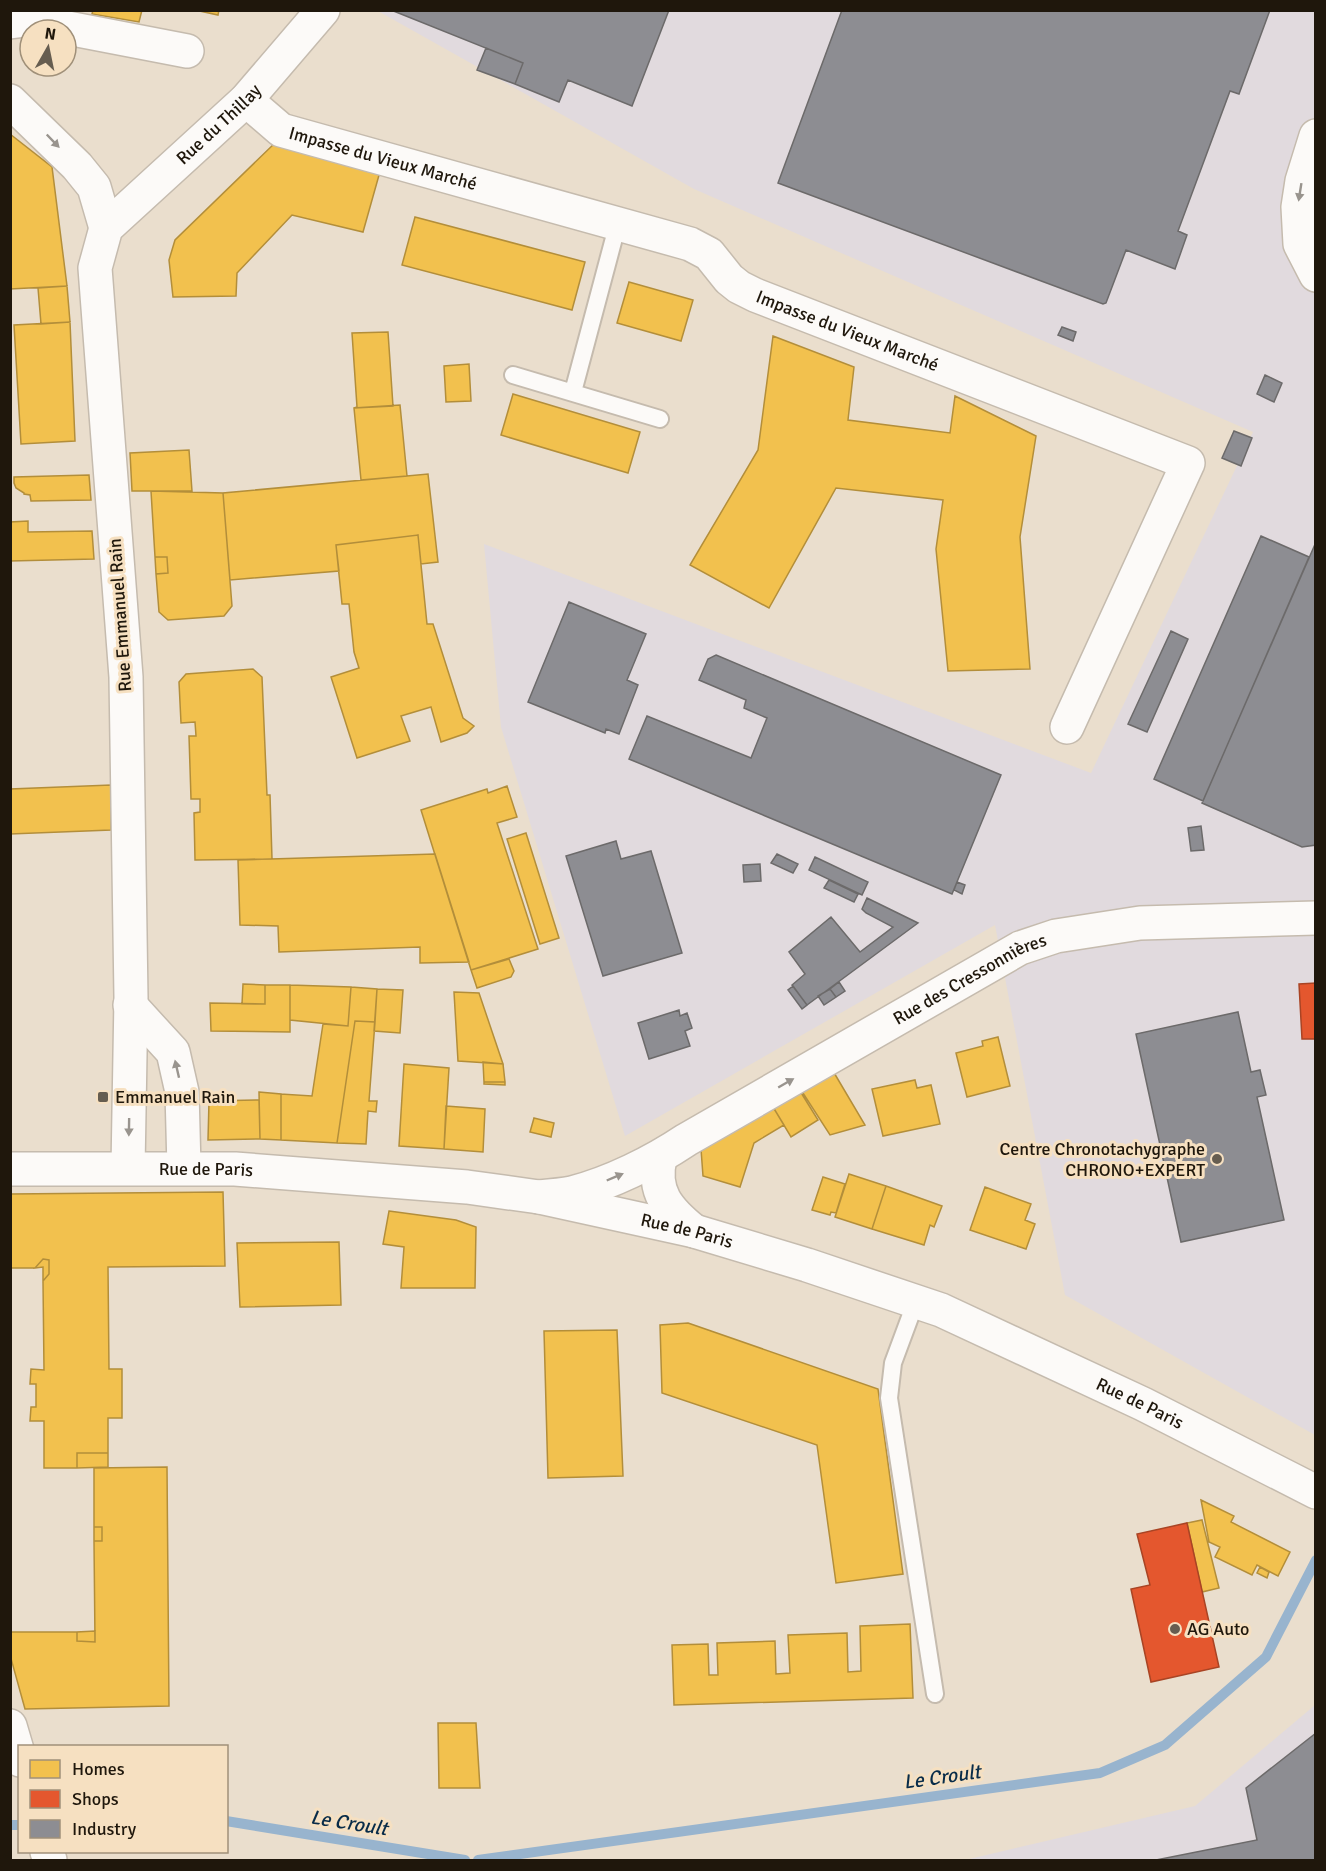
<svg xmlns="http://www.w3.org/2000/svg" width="1326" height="1871" font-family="Signika,sans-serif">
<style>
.industrial{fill:#e1dade}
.homes{fill:#f2c14e;stroke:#b38e3a;stroke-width:1.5}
.shops{fill:#e4572e;stroke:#a94424;stroke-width:1.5}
.industry{fill:#8d8d92;stroke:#6c6a6a;stroke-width:1.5}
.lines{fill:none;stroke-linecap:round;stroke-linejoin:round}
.stream{stroke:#98b4ce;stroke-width:10}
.service-casing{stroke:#c5bbae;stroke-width:20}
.minor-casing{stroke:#c5bbae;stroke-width:36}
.tertiary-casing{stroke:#c5bbae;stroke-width:36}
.service{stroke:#fcfaf8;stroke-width:16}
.minor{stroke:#fcfaf8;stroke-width:33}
.tertiary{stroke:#fcfaf8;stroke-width:33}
.oneway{fill:#99948e}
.poi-dot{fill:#665d50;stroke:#f6e0c1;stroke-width:2}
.labels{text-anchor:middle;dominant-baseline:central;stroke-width:6;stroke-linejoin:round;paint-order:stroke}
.street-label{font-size:18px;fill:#1f170c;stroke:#f6e0c1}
.poi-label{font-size:18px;fill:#1f170c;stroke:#f6e0c1;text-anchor:start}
.water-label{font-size:20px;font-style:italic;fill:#092c49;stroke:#f6e0c1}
</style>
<rect width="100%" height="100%" fill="#eadecd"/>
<!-- industrial -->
<path class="industrial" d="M 378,11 L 1315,11 L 1315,1435 L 1065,1295 L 995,925 L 625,1136 L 501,727 L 484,544 L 1091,773 L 1253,432 L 694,189 Z
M 1315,1705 L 1315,1860 L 965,1860 L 1195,1806 Z"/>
<!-- homes -->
<path class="homes" d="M 93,10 L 142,10 L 139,22 L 92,14 Z
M 195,10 L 219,10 L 218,15 Z
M 10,134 L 52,167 L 67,286 L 10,289 Z
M 277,141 L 381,168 L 363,232 L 292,215 L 237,273 L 236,296 L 173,297 L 169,260 L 175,240 Z
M 415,217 L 585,262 L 572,310 L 402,265 Z
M 629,282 L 693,300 L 681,341 L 617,323 Z
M 67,286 L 70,322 L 41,324 L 38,288 Z
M 70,322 L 75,441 L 21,444 L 14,325 Z
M 388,332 L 393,406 L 354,408 L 357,407 L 352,333 Z
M 773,336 L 854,367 L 848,420 L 950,433 L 955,396 L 1036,436 L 1020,537 L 1030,669 L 948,671 L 936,549 L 943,500 L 836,488 L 769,608 L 690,565 L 758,450 Z
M 469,364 L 471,401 L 446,402 L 444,366 Z
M 513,394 L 640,432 L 628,473 L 501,435 Z
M 400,405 L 407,476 L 361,480 L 354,408 Z
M 189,450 L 192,491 L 132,491 L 130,453 Z
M 428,474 L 438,562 L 421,564 L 418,535 L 336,545 L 339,571 L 230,580 L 223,493 Z
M 89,475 L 91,500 L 31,501 L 30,495 L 24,494 L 24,493 L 16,488 L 14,483 L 14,477 Z
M 151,491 L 223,493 L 232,606 L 224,616 L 168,620 L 159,612 L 156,574 L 168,573 L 167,557 L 155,557 Z
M 28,521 L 28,532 L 92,531 L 94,559 L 10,561 L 10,522 Z
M 418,535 L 427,624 L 433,624 L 463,718 L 474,726 L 467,733 L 441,742 L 431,707 L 401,716 L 410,741 L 357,758 L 331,677 L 359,668 L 354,652 L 349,604 L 342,604 L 336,545 Z
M 155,557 L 167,557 L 168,573 L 156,574 Z
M 253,669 L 262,677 L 267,795 L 270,795 L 272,859 L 195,860 L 194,813 L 200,812 L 200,799 L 191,799 L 189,736 L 196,736 L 195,722 L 181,723 L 179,682 L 186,674 Z
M 111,785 L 111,830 L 10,834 L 10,789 Z
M 507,786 L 517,817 L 497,823 L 538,949 L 471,970 L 421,810 L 487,789 L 488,793 Z
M 526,833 L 559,938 L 540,944 L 507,839 Z
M 435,854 L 469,962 L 420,963 L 420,947 L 279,952 L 278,926 L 240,925 L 238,860 Z
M 509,959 L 514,971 L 511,977 L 477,988 L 471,970 Z
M 243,984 L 265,985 L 265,1004 L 242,1004 Z
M 265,985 L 290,985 L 290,1032 L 211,1031 L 210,1003 L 265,1004 Z
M 290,985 L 351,987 L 348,1026 L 290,1020 Z
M 351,987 L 377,989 L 375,1022 L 355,1021 L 337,1143 L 281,1140 L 281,1094 L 312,1096 L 323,1024 L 348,1026 Z
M 377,989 L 403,990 L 400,1033 L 374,1031 Z
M 454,992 L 479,993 L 503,1064 L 458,1061 Z
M 355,1021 L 375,1022 L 369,1101 L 377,1101 L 376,1112 L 368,1111 L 366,1144 L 337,1143 Z
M 998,1037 L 1010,1086 L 967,1097 L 956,1053 L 983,1046 L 982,1041 Z
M 483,1062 L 503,1064 L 505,1082 L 484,1082 Z
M 404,1064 L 449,1068 L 444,1149 L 399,1146 Z
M 833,1071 L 865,1125 L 830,1135 L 801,1090 Z
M 915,1080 L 917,1088 L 931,1085 L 940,1124 L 883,1136 L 872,1089 Z
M 484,1082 L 505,1082 L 505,1085 L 484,1084 Z
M 800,1091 L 818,1120 L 791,1137 L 773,1107 Z
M 259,1092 L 281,1094 L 281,1140 L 260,1139 Z
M 259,1100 L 260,1139 L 208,1140 L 209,1101 Z
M 446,1106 L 485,1109 L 483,1152 L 444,1149 Z
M 773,1107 L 784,1125 L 754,1143 L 740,1187 L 703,1176 L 701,1149 Z
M 534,1118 L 554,1123 L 551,1137 L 530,1132 Z
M 849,1174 L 886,1186 L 872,1229 L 835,1217 Z
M 823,1177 L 845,1184 L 836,1213 L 831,1212 L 830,1215 L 812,1210 Z
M 886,1186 L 942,1206 L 934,1227 L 930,1225 L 924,1245 L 872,1229 Z
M 985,1187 L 1031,1204 L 1025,1220 L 1035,1224 L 1026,1249 L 970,1230 Z
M 223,1192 L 225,1266 L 108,1267 L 109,1369 L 122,1369 L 122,1418 L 108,1418 L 108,1453 L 77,1453 L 77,1468 L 44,1468 L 44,1421 L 30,1421 L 31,1407 L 36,1407 L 36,1384 L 30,1384 L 31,1369 L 44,1370 L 43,1281 L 49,1274 L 49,1260 L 43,1259 L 35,1268 L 10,1268 L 10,1194 Z
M 389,1211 L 456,1220 L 476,1227 L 475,1288 L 401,1288 L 404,1247 L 383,1244 Z
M 339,1242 L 341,1305 L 240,1307 L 237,1243 Z
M 43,1259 L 49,1260 L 49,1274 L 43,1281 L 43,1267 L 35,1268 Z
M 688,1323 L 878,1389 L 903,1574 L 836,1583 L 817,1445 L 662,1393 L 660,1325 Z
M 617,1330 L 623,1476 L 548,1478 L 544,1331 Z
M 77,1453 L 108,1453 L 108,1467 L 77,1468 Z
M 167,1467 L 169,1706 L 25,1709 L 10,1655 L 10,1632 L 77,1632 L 77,1641 L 95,1642 L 94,1541 L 102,1541 L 102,1527 L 94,1527 L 94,1468 Z
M 1201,1500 L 1234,1516 L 1231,1522 L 1290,1552 L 1278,1576 L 1257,1565 L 1252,1575 L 1215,1557 L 1220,1547 L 1209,1542 Z
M 1202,1520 L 1219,1588 L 1202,1592 L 1187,1523 Z
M 94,1527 L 102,1527 L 102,1541 L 94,1541 Z
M 1260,1567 L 1269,1572 L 1267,1578 L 1257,1573 Z
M 910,1624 L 913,1698 L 674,1705 L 672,1645 L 708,1644 L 709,1675 L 718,1675 L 717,1643 L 775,1641 L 776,1674 L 790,1673 L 788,1635 L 847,1633 L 848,1672 L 861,1671 L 860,1626 Z
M 95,1631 L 95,1642 L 77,1641 L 77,1632 Z
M 438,1723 L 476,1723 L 480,1788 L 439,1788 Z"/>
<!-- shops -->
<path class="shops" d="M 1316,983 L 1316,1039 L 1302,1039 L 1299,984 Z
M 1187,1523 L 1219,1667 L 1151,1682 L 1131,1589 L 1150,1585 L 1137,1534 Z"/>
<!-- industry -->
<path class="industry" d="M 391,10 L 669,10 L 632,106 L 568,80 L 559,102 L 515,84 L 523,63 Z
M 842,10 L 1270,10 L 1239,94 L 1230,91 L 1178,231 L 1187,235 L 1175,269 L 1126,250 L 1106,303 L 1103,304 L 778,183 Z
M 486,48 L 523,63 L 515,84 L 477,70 Z
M 1062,327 L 1076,332 L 1073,341 L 1058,335 Z
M 1265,375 L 1282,383 L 1274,402 L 1257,394 Z
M 1234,431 L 1252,438 L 1241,466 L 1222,458 Z
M 1261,536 L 1309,557 L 1203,801 L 1154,779 Z
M 1316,542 L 1316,845 L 1302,847 L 1202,803 Z
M 569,602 L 646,634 L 627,680 L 638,685 L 619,734 L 606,729 L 605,733 L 528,702 Z
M 1171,631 L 1188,639 L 1147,732 L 1128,724 Z
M 716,655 L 1001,775 L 952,894 L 629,759 L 647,716 L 751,758 L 767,718 L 744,708 L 746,700 L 699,680 L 708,659 Z
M 1201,826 L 1204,850 L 1191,851 L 1188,828 Z
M 616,841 L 621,859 L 651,851 L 682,953 L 603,976 L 566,856 Z
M 777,854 L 798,864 L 793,873 L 771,863 Z
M 815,857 L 868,882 L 862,895 L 809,870 Z
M 760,864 L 761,881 L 744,882 L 743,865 Z
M 829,880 L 858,894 L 854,902 L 824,888 Z
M 957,882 L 965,885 L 962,894 L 954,890 Z
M 867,898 L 918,923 L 807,1005 L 792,985 L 805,974 L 789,952 L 831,917 L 860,952 L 893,927 L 866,913 L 862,909 Z
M 839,982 L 845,991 L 836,997 L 830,989 Z
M 793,986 L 807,1005 L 802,1009 L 788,990 Z
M 830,989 L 836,997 L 824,1005 L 818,996 Z
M 679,1010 L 680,1016 L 687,1013 L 692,1028 L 685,1031 L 690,1046 L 649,1059 L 638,1023 Z
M 1238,1012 L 1251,1072 L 1260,1070 L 1266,1095 L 1257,1097 L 1284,1220 L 1181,1242 L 1136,1034 Z
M 1316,1733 L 1316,1860 L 1156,1860 L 1257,1840 L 1246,1788 Z"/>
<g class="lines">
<!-- stream -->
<path class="stream" d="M 226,1821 L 465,1860
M 10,1825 L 20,1825
M 478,1860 L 1100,1773 L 1165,1745 L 1266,1657 L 1316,1560"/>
<defs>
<path id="service" d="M 513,375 L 660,419
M 573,392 L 618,223
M 916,1301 L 893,1363 L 889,1398 L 935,1694"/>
<g id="minor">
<path d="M 10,22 L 26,20 L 187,51"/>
<path id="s1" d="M 246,100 L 281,130 L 690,244 L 709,254 L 729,279 L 739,287 L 755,295 L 1188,463 L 1067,727"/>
<path d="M 10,101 L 77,166 L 94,187 L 106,228"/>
<path d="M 1316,136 L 1302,181 L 1298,207 L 1300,244 L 1316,275"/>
<path d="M 660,1158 C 652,1192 668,1210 694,1231"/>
<path id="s2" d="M 539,1197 C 550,1196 561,1195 572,1193 C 611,1183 653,1162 686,1140 L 1020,948 L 1056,936 L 1140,923 L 1316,918"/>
<path d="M 10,1726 L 20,1760"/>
<path d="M 47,1852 L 50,1860"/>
</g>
<g id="tertiary">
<path d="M 130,1005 L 173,1052 L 182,1092 L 184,1168"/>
<path id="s3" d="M 128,1168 L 131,997 L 126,677 L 95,268 L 106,228 L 246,100 L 323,10"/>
<path id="s4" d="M 10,1169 L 235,1169 L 467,1187 L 539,1197 L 694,1231 L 807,1265 L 941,1310 L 1143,1404 L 1316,1492"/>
</g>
</defs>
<!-- service casing -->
<use href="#service" class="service-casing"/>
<!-- minor casing -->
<use href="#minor" class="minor-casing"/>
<!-- tertiary casing -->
<use href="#tertiary" class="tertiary-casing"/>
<!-- service -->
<use href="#service" class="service"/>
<!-- minor -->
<use href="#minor" class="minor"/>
<!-- tertiary -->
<use href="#tertiary" class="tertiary"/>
</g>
<!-- one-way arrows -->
<defs><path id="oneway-solid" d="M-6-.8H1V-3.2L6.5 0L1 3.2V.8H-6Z" transform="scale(1.5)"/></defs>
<g class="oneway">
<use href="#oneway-solid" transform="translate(53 141) rotate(46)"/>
<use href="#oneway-solid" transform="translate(1300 192) rotate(99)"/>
<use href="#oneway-solid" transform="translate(177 1069) rotate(-103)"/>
<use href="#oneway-solid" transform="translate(786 1083) rotate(-30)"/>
<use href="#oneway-solid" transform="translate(129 1127) rotate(91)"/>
<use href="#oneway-solid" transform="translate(615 1177) rotate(-23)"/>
</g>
<!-- markers -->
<g class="poi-dot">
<rect x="97" y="1091" width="12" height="12" rx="3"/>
<circle cx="1217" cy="1159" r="6"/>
<circle cx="1175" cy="1629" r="6"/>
</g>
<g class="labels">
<!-- street labels -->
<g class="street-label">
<text stroke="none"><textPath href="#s3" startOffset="1096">Rue du Thillay</textPath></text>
<text stroke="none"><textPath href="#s1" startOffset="152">Impasse du Vieux Marché</textPath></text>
<text stroke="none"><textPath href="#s1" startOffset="654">Impasse du Vieux Marché</textPath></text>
<text transform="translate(120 615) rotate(-94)">Rue Emmanuel Rain</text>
<text stroke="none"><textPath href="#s2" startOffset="486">Rue des Cressonnières</textPath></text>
<text stroke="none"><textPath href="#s4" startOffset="196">Rue de Paris</textPath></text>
<text stroke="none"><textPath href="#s4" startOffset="682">Rue de Paris</textPath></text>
<text stroke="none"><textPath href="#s4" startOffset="1168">Rue de Paris</textPath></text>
</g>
<!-- poi labels -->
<g class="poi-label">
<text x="115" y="1097">Emmanuel Rain</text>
<text x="1205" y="1149" text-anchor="end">Centre Chronotachygraphe<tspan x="1205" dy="21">CHRONO+EXPERT</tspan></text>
<text x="1187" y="1629">AG Auto</text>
</g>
<!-- water labels -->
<g class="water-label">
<text transform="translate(942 1777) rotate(-8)">Le Croult</text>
<text transform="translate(349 1823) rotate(9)">Le Croult</text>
</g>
</g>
<!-- border -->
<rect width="1326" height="1871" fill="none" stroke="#1f170c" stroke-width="24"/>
<!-- legend -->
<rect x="18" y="1745" width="210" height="108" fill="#f6e0c1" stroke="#a09079" stroke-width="1.5"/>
<rect x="30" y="1760" width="30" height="18" fill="#f2c14e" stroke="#a09079" stroke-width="1.5"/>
<text x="72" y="1775" font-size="18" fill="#1f170c">Homes</text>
<rect x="30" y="1790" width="30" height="18" fill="#e4572e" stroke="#a09079" stroke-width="1.5"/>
<text x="72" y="1805" font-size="18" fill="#1f170c">Shops</text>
<rect x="30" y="1820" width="30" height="18" fill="#8d8d92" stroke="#a09079" stroke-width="1.5"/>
<text x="72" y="1835" font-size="18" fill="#1f170c">Industry</text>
<!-- north arrow -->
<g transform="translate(48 48) rotate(9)"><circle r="28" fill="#f6e0c1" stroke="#a09079" stroke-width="1.5"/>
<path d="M0-4.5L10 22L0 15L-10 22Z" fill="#665d50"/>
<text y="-9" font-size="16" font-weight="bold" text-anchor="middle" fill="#1f170c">N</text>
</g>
</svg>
